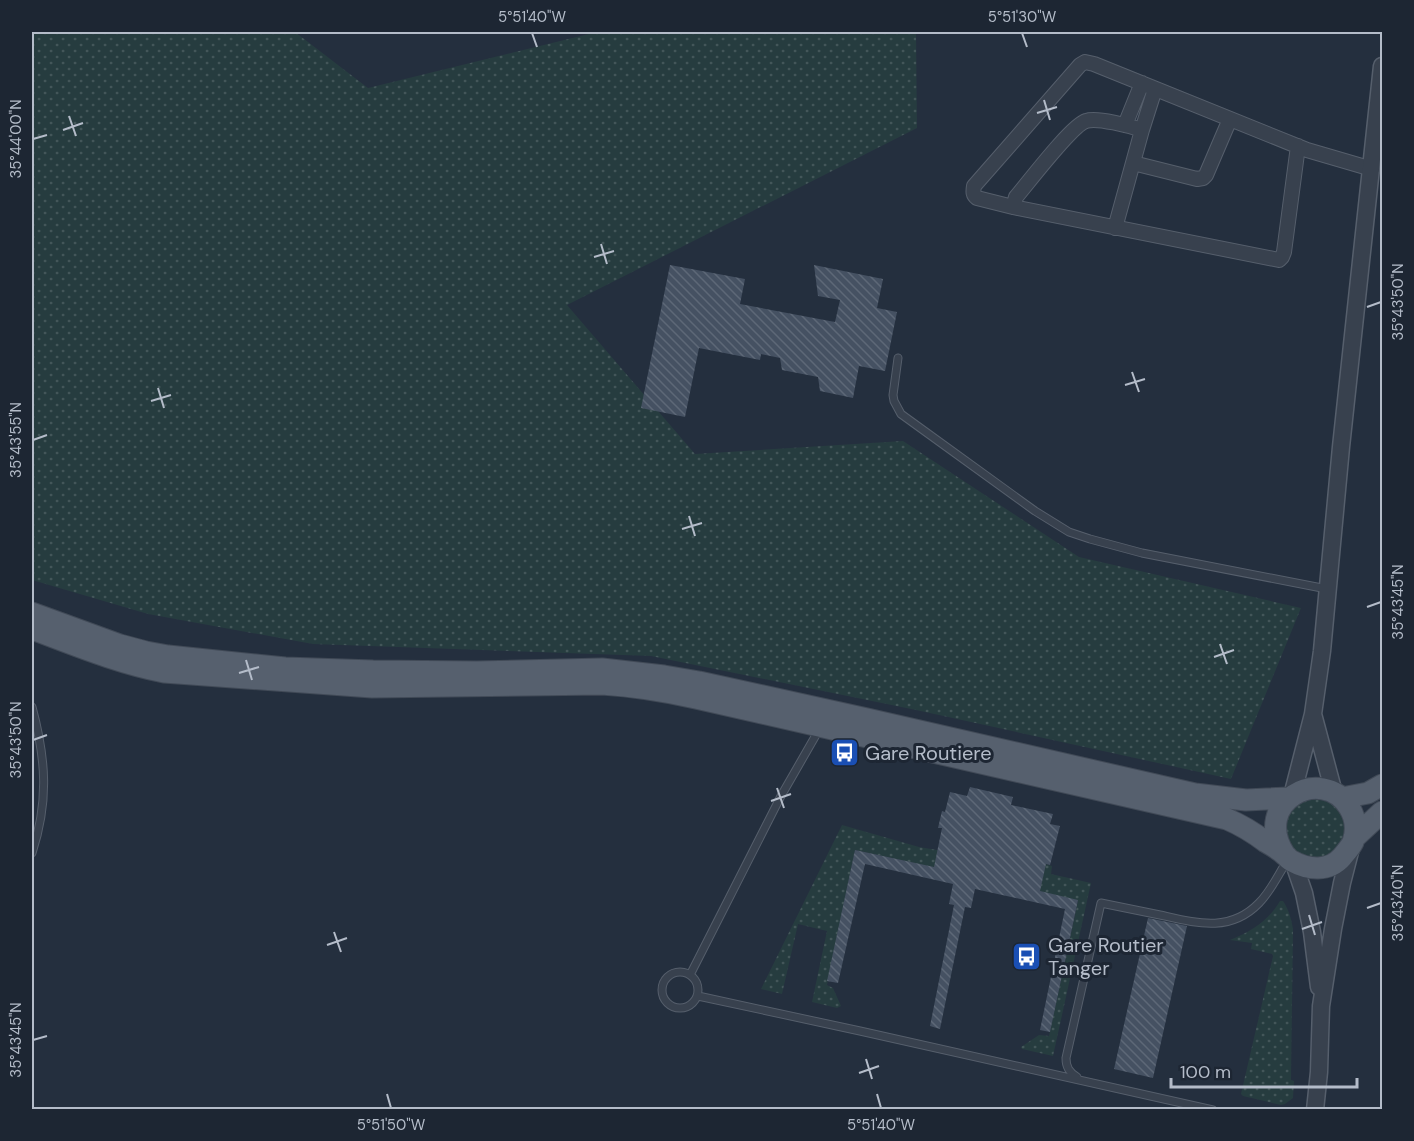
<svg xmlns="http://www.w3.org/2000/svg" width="1414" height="1141" font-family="'DM Sans',sans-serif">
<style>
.grass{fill:url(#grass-dots)}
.building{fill:url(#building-back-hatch)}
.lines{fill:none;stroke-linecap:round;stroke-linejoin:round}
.service-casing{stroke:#565f6c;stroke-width:9}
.minor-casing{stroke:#565f6c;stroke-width:16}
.tertiary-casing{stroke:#565f6c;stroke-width:19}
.primary-casing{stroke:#414a57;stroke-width:23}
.service{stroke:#38414e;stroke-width:7}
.minor{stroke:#38414e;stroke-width:14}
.tertiary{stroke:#38414e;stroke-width:16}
.primary{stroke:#56606e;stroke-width:21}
.ticks{fill:none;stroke:#b4bcc9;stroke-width:2}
.labels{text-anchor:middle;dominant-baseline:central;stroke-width:6;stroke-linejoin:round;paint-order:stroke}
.poi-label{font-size:20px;fill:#b4bcc9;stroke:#1d2633;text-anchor:start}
.neatline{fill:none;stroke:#b4bcc9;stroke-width:2}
.ticks-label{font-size:15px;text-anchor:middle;fill:#b4bcc9}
</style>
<defs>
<pattern id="grass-dots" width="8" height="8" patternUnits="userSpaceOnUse" patternTransform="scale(1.5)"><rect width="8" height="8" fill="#263c3f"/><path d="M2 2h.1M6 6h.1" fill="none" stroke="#435659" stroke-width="1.8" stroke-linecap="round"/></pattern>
<pattern id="building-back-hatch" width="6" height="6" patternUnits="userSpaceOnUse" patternTransform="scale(1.5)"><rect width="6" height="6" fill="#455162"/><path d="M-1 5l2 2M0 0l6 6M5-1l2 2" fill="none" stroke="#5d6877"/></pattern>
</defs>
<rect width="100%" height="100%" fill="#242f3e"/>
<!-- grass -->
<path class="grass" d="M 32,32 L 295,32 L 368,88 L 597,32 L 916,32 L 917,128 L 567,305 L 695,454 L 903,441 L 1079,557 L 1301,608 L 1231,779 L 916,710 L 651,656 L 313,644 L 148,614 L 32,580 Z
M 1311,799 C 1333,800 1344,809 1345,830 C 1345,833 1346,838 1345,840 C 1343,845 1337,851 1334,856 L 1304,861 L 1284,838 C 1287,815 1287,806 1311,799 Z
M 842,825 L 919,847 L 949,852 L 946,870 L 855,850 L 827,985 L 833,988 L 841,1006 L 837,1008 L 812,1002 L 827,931 L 798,924 L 782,994 L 761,989 Z
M 1045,864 L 1052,866 L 1051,874 L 1091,883 L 1053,1056 L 1022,1049 L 1021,1047 L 1039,1035 L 1049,1036 L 1078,901 L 1031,889 L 1032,884 L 1041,885 Z
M 1280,901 L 1283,901 C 1289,910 1291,918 1293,929 L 1291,1080 L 1294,1081 L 1293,1098 L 1285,1104 L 1281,1105 L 1243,1096 L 1241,1094 L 1273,956 L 1272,954 L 1251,949 L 1252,943 L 1230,940 C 1252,931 1268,921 1280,901 Z"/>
<!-- building -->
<path class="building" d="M 670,265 L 745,279 L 740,304 L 835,322 L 840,300 L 818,296 L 814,265 L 883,279 L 877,308 L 897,312 L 885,371 L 859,366 L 853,398 L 820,391 L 818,377 L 782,370 L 780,358 L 761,354 L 760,360 L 699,348 L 685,417 L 641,408 Z
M 970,787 L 1013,797 L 1011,805 L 1053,814 L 1050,824 L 1060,826 L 1050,865 L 1046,864 L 1040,891 L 1078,900 L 1050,1032 L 1040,1030 L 1065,909 L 975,889 L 971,908 L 965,907 L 940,1029 L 930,1026 L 954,905 L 949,904 L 953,884 L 865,864 L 838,983 L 827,981 L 855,850 L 934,867 L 942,828 L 938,828 L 942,811 L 945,812 L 950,792 L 967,796 Z
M 1148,918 L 1187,926 L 1153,1078 L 1114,1069 Z"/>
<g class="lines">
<defs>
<path id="service" d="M 898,358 L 893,395 L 894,401 L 901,414 L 1035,511 L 1069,532 L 1090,539 L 1142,553 L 1327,589
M 32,707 C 46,759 49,801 32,853
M662 990a18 18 0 1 1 36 0a18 18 0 1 1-36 0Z
M 690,975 L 781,796 L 820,728
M 698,996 L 860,1031 L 1213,1110
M 1077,1077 C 1069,1072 1066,1067 1066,1058 L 1101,903 C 1121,907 1140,911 1160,915 C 1196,923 1230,933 1259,903 C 1271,891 1278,875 1287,861"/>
<path id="minor" d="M 1125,125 L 1142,83
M 1142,130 L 1155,89
M 1298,146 L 1284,252 L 1282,257 L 1279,260 L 1013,207 L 977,198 C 973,195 973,192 974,186 L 1080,65 L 1085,62 L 1094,64 L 1307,150 L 1372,169
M 1133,163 L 1197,179 L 1203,178 L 1206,175 L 1230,119
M 1013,207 L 1016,197 C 1028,183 1072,125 1086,121 C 1097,117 1130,126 1142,130 L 1115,228"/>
<path id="tertiary" d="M 1313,714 L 1334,793
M 1292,796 L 1313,714 L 1322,651 L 1341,447 L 1382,66
M 1293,861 L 1304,893 L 1312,932 L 1319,987
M 1315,1110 L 1319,1072 L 1321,1006 L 1333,929 L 1342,883 L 1351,848"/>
<path id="primary" d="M 32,613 L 120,645 L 146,652 L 168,656 L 285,668 L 373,671 L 477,672 L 602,669 L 664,676 L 699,682 L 867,719 L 1195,794 L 1246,800 L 1289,798
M 32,629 C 75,645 118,663 164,672 L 372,687 L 602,684 C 634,686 665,691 696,698 L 1227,819 C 1241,825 1254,833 1266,842 C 1273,846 1280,850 1285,855 C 1290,859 1286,858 1292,861 C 1308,870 1329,872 1342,857 C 1346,852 1350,848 1353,842 C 1357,830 1356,818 1349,807 C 1322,764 1250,802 1285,855
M 1342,798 L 1368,793 L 1382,785
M 1354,838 L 1382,812"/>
</defs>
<!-- service casing -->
<use href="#service" class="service-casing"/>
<!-- minor casing -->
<use href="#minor" class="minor-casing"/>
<!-- tertiary casing -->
<use href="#tertiary" class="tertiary-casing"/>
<!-- primary casing -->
<use href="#primary" class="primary-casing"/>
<!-- service -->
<use href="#service" class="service"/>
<!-- minor -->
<use href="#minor" class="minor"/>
<!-- tertiary -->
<use href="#tertiary" class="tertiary"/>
<!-- primary -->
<use href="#primary" class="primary"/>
</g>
<!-- ticks -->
<path class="ticks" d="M 532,33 L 537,47M 1022,33 L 1027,47M 1044,100 L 1050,120M 1037,113 L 1057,107M 69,116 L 76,136M 63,130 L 83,123M 33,139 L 47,135M 601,244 L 607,264M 594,257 L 614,251M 1367,307 L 1381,302M 1132,372 L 1139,392M 1125,385 L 1145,379M 158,388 L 164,408M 151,401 L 171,395M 33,440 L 47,435M 689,516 L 695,536M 682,529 L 702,523M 1367,607 L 1381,602M 1220,644 L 1227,664M 1214,657 L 1234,650M 246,660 L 252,680M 239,673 L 259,667M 33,740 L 47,735M 777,788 L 784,808M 771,801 L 791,794M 1367,908 L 1381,903M 1309,915 L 1315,935M 1302,929 L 1322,922M 334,932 L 341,952M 327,945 L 347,938M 33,1040 L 47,1036M 866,1059 L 872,1079M 859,1073 L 879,1066M 387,1094 L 391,1108M 877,1094 L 881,1108"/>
<!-- icons -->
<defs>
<symbol id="bus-square" viewBox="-11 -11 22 22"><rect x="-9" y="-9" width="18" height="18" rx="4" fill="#1a4fb4" stroke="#1d2633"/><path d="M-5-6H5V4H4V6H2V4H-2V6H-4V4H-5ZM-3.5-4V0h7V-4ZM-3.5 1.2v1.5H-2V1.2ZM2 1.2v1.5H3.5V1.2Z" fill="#fff"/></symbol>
</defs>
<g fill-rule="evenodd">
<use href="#bus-square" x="828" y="736" width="33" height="33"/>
<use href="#bus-square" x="1010" y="940" width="33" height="33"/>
</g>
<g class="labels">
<!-- poi labels -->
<g class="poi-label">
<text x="865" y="753">Gare Routiere</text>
<text x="1048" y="945">Gare Routier<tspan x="1048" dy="23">Tanger</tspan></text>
</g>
</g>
<!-- border -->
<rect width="1414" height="1141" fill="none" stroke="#1d2633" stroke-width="66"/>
<!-- scale -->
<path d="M1171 1078v9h186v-9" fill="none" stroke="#b4bcc9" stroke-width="3"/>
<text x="1180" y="1078" font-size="18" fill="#b4bcc9" stroke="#1d2633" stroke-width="4.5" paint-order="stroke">100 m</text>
<rect x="33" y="33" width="1348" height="1075" class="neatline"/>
<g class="ticks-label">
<text x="532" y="22">5°51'40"W</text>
<text x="1022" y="22">5°51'30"W</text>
<text transform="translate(16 139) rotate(-90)" y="5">35°44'00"N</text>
<text transform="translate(1398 302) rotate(-90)" y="5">35°43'50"N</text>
<text transform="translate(16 440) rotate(-90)" y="5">35°43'55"N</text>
<text transform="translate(1398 602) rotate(-90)" y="5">35°43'45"N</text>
<text transform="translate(16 740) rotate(-90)" y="5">35°43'50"N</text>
<text transform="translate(1398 903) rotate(-90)" y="5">35°43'40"N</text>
<text transform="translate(16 1040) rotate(-90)" y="5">35°43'45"N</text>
<text x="391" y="1130">5°51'50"W</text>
<text x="881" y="1130">5°51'40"W</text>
</g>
</svg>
